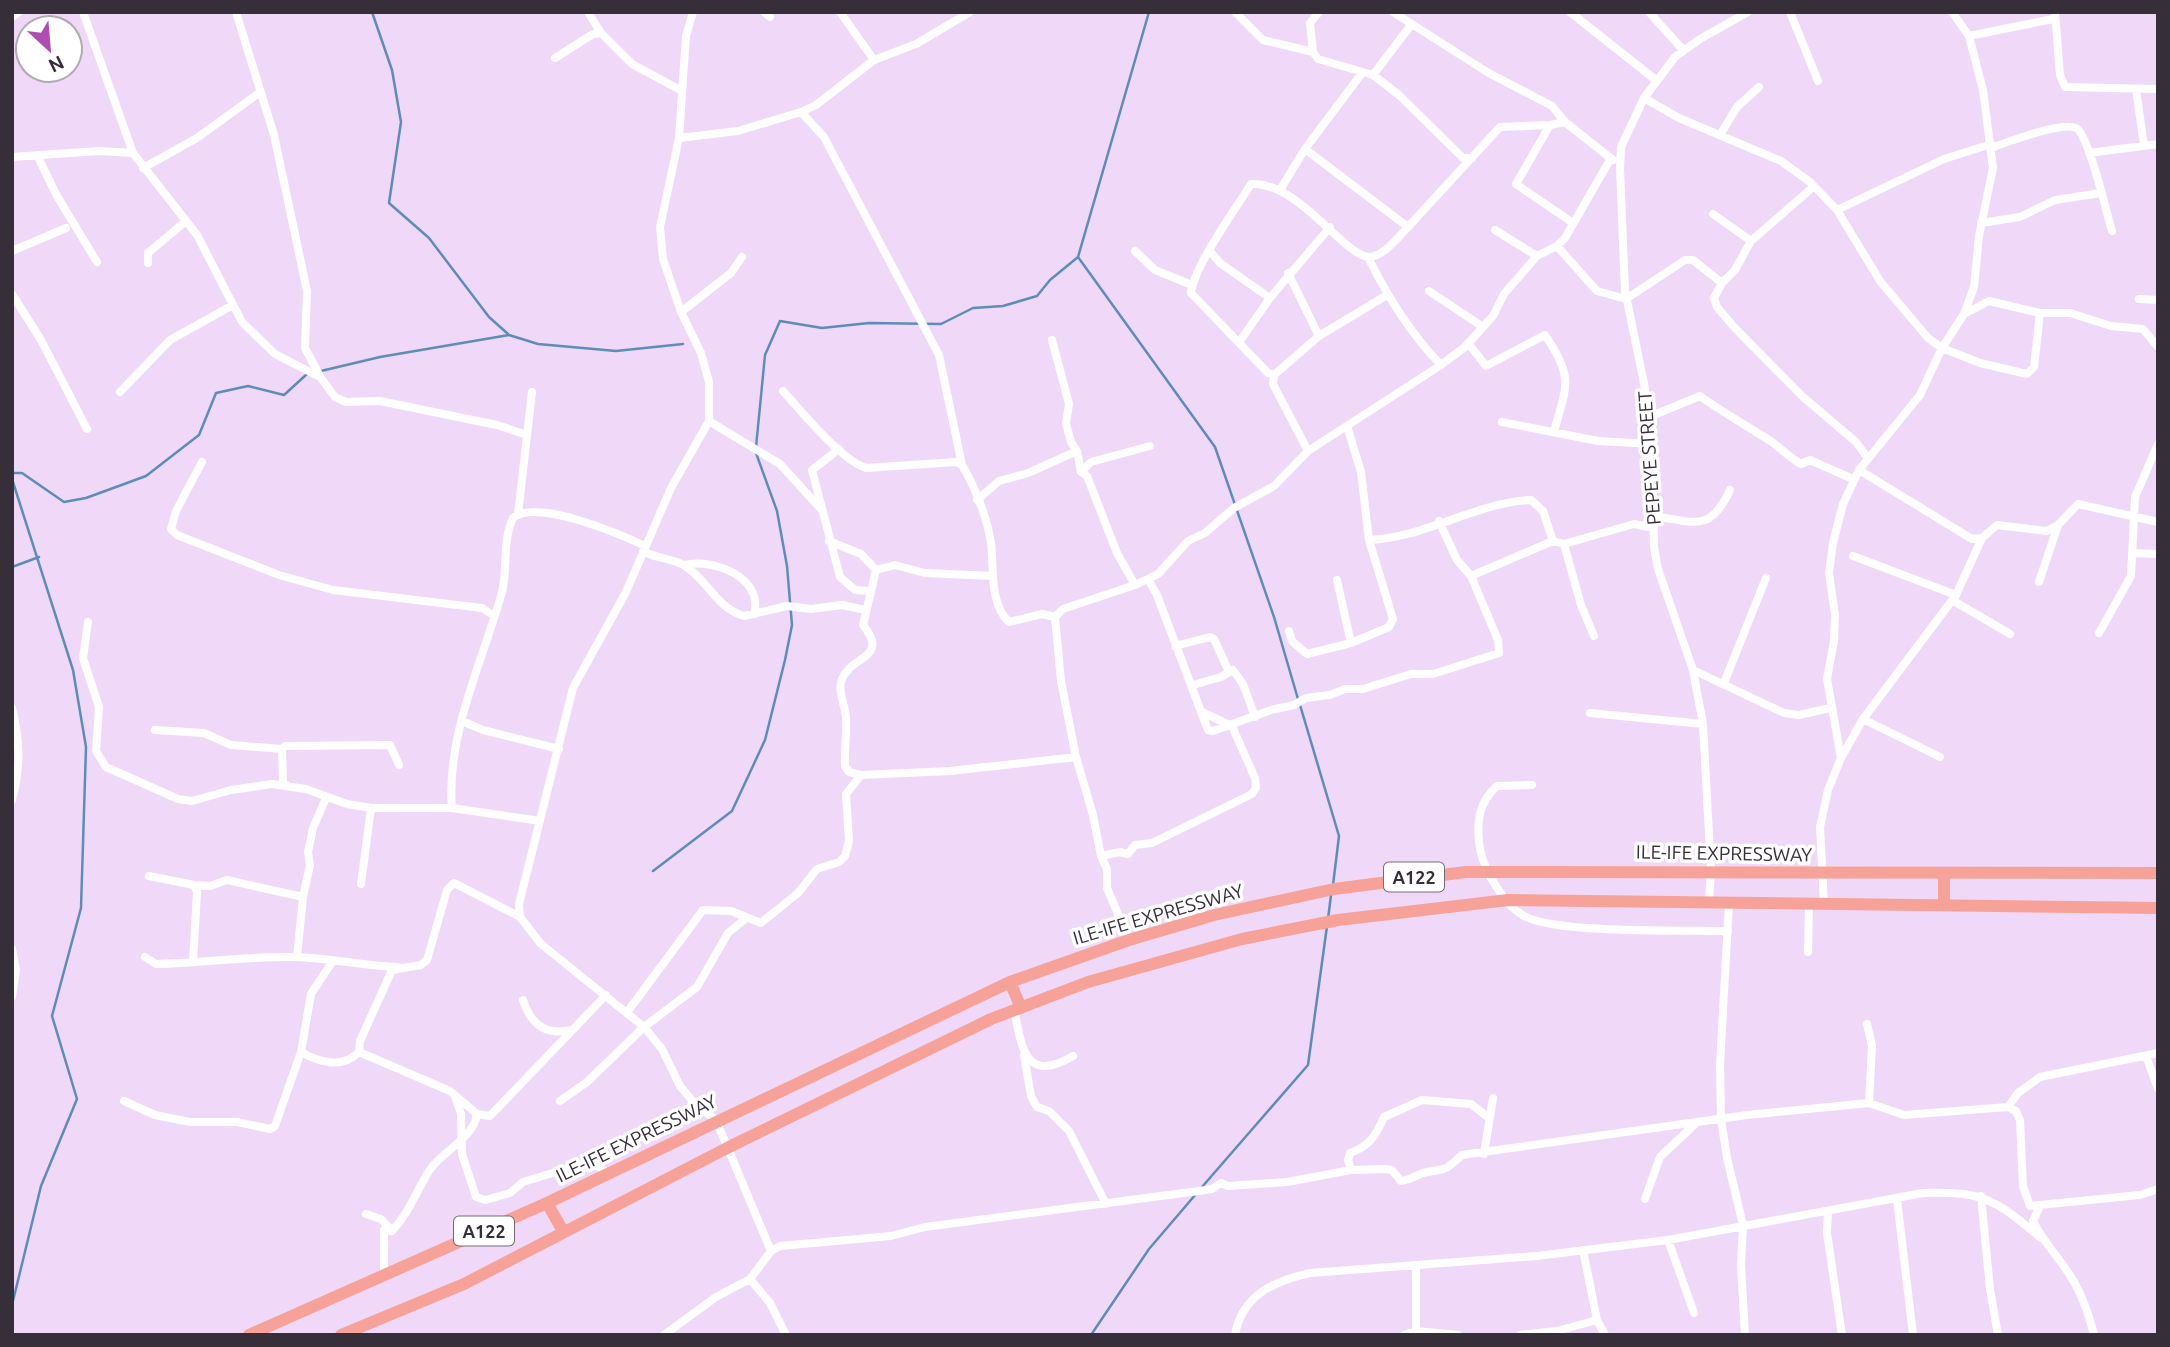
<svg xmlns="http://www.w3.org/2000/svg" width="2170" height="1347" font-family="Ubuntu,sans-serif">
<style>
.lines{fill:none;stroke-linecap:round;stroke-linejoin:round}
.stream{stroke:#5e8cb9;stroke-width:2.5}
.minor{stroke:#fff;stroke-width:8}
.trunk{stroke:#f6a298;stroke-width:12}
.labels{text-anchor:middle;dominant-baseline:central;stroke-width:7;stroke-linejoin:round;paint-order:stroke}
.shield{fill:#fff;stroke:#726d74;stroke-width:2}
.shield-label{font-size:18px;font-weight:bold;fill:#362e39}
.street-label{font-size:19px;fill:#362e39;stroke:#fff}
</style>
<rect width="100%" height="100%" fill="#f0d9f8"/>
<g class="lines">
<!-- stream -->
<path class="stream" d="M 372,12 L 392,70 L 401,122 L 389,203 L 429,238 L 489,317 L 508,334
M 1078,257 L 1215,447 L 1274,617 L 1298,699
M 321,371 L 380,357 L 509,335 L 538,344 L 616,351 L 683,344
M 756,447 L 765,355 L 780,321 L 822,328 L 869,323 L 941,324 L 973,308 L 1003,306 L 1037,296 L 1050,280 L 1078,257 L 1149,12
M 12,473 L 22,473 L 64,502 L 86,498 L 146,476 L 199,435 L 216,393 L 248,386 L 284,395 L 307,374
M 12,479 L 73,670 L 86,747 L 81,908 L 52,1016 L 77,1099 L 41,1186 L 12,1305
M 12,567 L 39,557
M 1300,705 L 1339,836 L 1333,885
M 653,871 L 732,811 L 765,740 L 785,660 L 792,625 L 787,566 L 777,511 L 756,453
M 1328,919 L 1331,895
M 1202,1187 L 1308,1065 L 1327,926
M 1091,1335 L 1149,1249 L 1196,1194"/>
<!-- minor -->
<path class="minor" d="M 83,12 L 133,153 L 197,235 L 242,322 L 275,354 L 320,377
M 236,12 L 274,135 L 307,291 L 305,348 L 321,378 L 335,397 L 346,402 L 380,401 L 497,425 L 527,435
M 588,12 L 601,33
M 693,12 L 686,36 L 679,138 L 660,227 L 663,259 L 681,312 L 701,353 L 709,382 L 709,421 L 671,488 L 626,592 L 573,688 L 519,904 L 520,917 L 541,944 L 644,1027 L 662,1049 L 680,1086 L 695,1104 L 716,1120 L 771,1251
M 764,12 L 770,17
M 840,12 L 874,60
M 1235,12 L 1263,40 L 1313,52
M 1319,12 L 1310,23 L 1313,52 L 1318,59 L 1373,75 L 1399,95 L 1463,158 L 1472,158
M 1393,12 L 1487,72 L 1552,106 L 1565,122 L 1613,160
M 1570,12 L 1657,81
M 1649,12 L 1683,50
M 1790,12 L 1818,81
M 2055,12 L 2060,75 L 2065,87 L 2158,89
M 12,17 L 19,12
M 1969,36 L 2053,19
M 555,58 L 593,34 L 601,33 L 632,64 L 682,91
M 1373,75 L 1411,25
M 2136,89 L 2144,146
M 1644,98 L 1679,118 L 1781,161 L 1810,182 L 1837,210 L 1880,281 L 1928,338 L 1942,348 L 1980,363 L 2027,374 L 2034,367 L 2040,313
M 801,112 L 824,137 L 939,355 L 962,465
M 1565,122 L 1550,125 L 1516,184 L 1573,223
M 1720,135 L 1737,107 L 1759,87
M 679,138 L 738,131 L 801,112 L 816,105 L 874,60 L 916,44 L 970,12
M 1991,148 C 2008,142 2062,121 2076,128 C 2089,135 2107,215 2112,231
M 1305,149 L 1408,227
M 2089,153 L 2158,144
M 37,155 L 57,196 L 97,262
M 12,157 L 99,151 L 133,153
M 143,168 L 197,138 L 259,93
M 1813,187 L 1751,241 L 1735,270 L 1722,283 L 1714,298 L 1717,307 L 1734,327 L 1802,396 L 1856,442 L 1867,457
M 1280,190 L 1305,149 L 1362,73
M 1837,210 L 1944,159 L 1991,144
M 1713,214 L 1751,241
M 1981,223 L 2020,217 L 2055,200 L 2101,193
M 1495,230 L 1537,256
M 1557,246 L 1597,291 L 1626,299 L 1685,260 L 1693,260 L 1722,283
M 12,251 L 66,228
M 1135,251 L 1155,270 L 1192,285
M 1210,251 L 1220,263 L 1270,298 L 1330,227
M 1368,257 C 1387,296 1410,333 1441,365
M 148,263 L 148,253 L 186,221
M 1288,273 L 1319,336
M 1429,291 L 1483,327
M 12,294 L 41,340 L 87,429
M 2139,299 L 2158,300
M 681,312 L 731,273 L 742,257
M 1964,314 L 1989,301 L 2040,313 L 2070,313 L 2111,326 L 2143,329 L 2158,347
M 1052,340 L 1069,404 L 1066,423 L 1071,442 L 1077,451 L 1081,472 L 1087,476 L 1117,553 L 1135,585
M 1240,341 L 1270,298
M 1468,343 L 1486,366 L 1545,335 C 1574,378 1567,384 1554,432
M 1274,375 L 1268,373 L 1191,293 C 1194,266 1235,210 1251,184 C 1298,181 1344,256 1369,257 C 1379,257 1389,247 1396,240 L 1500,127 L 1550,125
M 783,391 C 803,413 840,459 866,468 L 956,462 L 962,465 C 975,487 987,517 991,543 C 994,566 989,604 1009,622 L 1042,614 L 1055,617
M 120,392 L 170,340 L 233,305
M 1649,417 L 1700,396 C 1721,411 1743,424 1766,438 C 1778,445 1788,457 1801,464 L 1810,460 L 1853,479
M 709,421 L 780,464 L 820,508
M 1502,422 L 1598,441 L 1652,444
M 839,449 L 812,470 L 840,577 L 855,590 L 870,591
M 1308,451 L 1273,384 L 1274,375 L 1319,336 L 1387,295
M 202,462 L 176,511 L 171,529 L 177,535 L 279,575 L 333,590 L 482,608 L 493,615
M 1859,470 L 1972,539 L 1982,538 L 1997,525 L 2047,531 L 2058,525 L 2078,504 L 2158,522
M 1081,472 L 1091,462 L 1150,446
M 977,500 L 999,481 L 1028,473 L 1077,451
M 518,514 L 532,392
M 1654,516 C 1695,522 1710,533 1730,490
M 1439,521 L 1457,560 L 1471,576
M 1369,540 C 1425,538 1474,503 1531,500 L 1543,511 L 1553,541
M 829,541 L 861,554 L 876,570
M 1564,544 L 1581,605 L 1594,636
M 643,551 C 656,559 673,558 685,566 C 707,579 717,609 744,616 L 787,606 L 811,609 L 842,605 L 866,610
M 2132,553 L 2158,554
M 1853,556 L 1956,595
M 684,565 C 713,558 764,577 754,614
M 993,576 L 925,573 L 895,565 L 876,570 L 863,625 C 890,658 852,655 842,679 C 837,690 845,705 846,717 C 847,733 844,750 845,766 L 849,772 L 861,775 L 950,771 L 1076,757
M 1148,579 L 1157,595 L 1208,730 L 1213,731 L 1271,710 L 1294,705 L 1306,698 L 1330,695 L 1345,689 L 1363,689 L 1411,674 L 1433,674 L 1499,653 L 1498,640 L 1471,576 L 1553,541 L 1564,544 L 1634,524 L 1654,528
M 1337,580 L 1351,643
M 2039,582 L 2058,525
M 1952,600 L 2010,634
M 1055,617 L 1063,609 L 1135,585 L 1158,574 L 1188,541 L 1205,533 L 1234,508 L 1274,486 L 1308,451 L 1441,365 L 1465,347 L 1493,316 L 1504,294 L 1537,256 L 1557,246 L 1565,238 L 1611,158
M 1055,617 L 1061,681 L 1076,757 L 1093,815 L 1101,856 L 1107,869 L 1107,888 L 1129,940
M 88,622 L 83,658 L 99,707 L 96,751 L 106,767 L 178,799 L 192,801 L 231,790 L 272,784 L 306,789 L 347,804 L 371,808 L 452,808 L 540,821
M 1289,631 L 1292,641 L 1307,654 L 1351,643 L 1389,627 L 1393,619 L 1369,540 L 1361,472 L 1347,426
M 2099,633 L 2131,576 L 2135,497 L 2158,444
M 1175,646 L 1210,637 L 1214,639 L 1229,672
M 1693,670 L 1784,713 L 1799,715 L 1830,708
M 1724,683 L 1766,578
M 1193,685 L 1221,677 L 1233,670 L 1243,684 L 1255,717
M 12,708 C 20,740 21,768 12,800
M 1590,713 L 1703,724
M 1863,719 L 1940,757
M 462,721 L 483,730 L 559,749
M 155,730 L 204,733 L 231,745 L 282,749 L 285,746 L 390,745 L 399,765
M 282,749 L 283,783 L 288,786
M 1841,758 L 1863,719 L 1956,595 L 1982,538
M 1532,785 L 1497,786 C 1478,803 1476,823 1480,849 C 1484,870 1504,905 1524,916 C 1558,934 1684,930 1728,931
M 452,808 C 446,734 483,661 502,592 C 508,568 502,541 513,518 C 536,498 620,534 645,546
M 1101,856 L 1120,852 L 1128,854 L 1135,845 L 1152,843 L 1252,794 L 1256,788 L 1255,778 L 1232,726 L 1204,713
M 149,876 L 194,885 L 197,892 L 193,962
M 361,884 L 371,808
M 194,885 L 210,886 L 227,880 L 303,897
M 1709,902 L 1711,872 L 1703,724 L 1693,670 L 1658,569 L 1654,547 L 1652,444 L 1644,383 L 1625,291 L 1620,169 L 1621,147 L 1644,98 L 1675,57 L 1700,39 L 1748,12
M 1729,902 L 1720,1065 L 1721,1119 L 1727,1158 L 1743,1225 L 1741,1265 L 1745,1335
M 1824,904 L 1820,827 L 1828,790 L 1841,758 L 1827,679 L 1834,641 L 1835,615 L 1829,573 L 1833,543 L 1843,504 L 1859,470 L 1920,395 L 1942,348 L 1964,314 L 1974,287 L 1979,236 L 1993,168 L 1983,90 L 1969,36 L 1952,12
M 12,949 L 16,970 L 12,997
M 1808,952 L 1809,905
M 145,957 L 156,964 C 203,963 249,956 296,957 C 330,958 364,966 398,967
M 297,957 L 303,897 L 310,865 L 308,852 L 313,828 L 326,798
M 523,1000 C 531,1025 546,1036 572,1030
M 1014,1010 C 1022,1046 1024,1085 1073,1056
M 628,1011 L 703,910 L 731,911 L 761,923 L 798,893 L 817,869 L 839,862 L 845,856 L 849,841 L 846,794 L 861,775
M 1867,1024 L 1872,1046 L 1869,1103
M 301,1052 C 321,1063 342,1069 359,1052 L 360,1041 L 392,970 L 421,965 L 427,960 L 447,890 L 454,883 L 520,917
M 359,1052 L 450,1091 L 477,1114 L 490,1116 L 606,995
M 1024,1055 L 1031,1096 L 1037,1107 L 1049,1111 L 1069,1131 L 1106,1204
M 2146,1056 L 2158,1089
M 455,1096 L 461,1114 L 462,1154 L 476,1197 L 485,1200 L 510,1193 L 523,1182 L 592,1161 L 606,1173
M 124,1101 L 155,1115 L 190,1122 L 237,1122 L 270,1129 L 275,1126 L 301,1052 L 311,994 L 332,962
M 560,1101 L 587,1082 L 644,1027 L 697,987 L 728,933 L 745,919
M 2008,1107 L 2016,1111 L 2020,1120 L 2023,1186 L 2030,1206 L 2140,1195 L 2158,1189
M 1484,1154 L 1493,1098
M 1351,1170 L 1348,1160 L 1350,1153 C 1370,1146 1376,1135 1384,1117 L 1422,1100 L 1471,1104 L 1489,1118
M 1981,1196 L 1990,1289 L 1998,1335
M 1645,1199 L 1660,1157 L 1695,1124
M 1897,1199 L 1913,1335
M 2039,1208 L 2033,1221 C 2043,1242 2059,1257 2071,1277 C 2082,1294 2089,1315 2094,1335
M 1828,1212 L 1827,1233 L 1842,1335
M 366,1214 L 381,1219 L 392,1231
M 1668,1240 L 1694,1313
M 1583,1250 L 1597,1320 L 1605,1335
M 384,1275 L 384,1230 L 392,1231 C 409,1213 416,1192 429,1171 C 442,1151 474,1138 477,1114
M 750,1279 L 770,1303 L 786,1335
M 664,1335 L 716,1297 L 750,1279 L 771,1251 L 780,1246 L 891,1236 L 925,1227 L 1199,1191 L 1212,1189 L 1221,1183 L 1228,1186 L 1287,1182 L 1351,1170 L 1385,1169 L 1392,1170 L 1401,1181 C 1410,1180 1415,1176 1423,1173 C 1448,1167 1441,1174 1462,1155 L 1747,1115 L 1869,1103 L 1904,1115 L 2008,1107 L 2018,1093 L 2040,1077 L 2158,1053
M 1235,1335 C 1242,1295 1274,1281 1310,1273 L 1537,1256 L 1668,1240 L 1923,1193 C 1984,1191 1996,1200 2041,1238
M 1404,1335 L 1416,1331 L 1458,1335
M 1416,1335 L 1416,1265
M 1520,1335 L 1557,1331 L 1597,1320"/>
<!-- trunk -->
<path class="trunk" d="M 1944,905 L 1944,873
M 1010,982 L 1021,1008
M 547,1203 L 563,1231
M 249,1335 L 547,1203 L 1010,982 L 1129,940 L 1214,915 L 1334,889 L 1466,872 L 2158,873
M 341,1335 L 464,1284 L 729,1147 L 991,1019 L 1088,982 L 1242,939 L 1338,920 L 1508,900 L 2158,908"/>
</g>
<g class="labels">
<!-- shield labels -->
<g class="shield">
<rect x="1384" y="862.5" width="60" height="29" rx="5"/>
<rect x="454" y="1216.5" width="60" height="29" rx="5"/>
</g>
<g class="shield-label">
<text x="1414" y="877">A122</text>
<text x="484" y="1231">A122</text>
</g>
<!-- street labels -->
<g class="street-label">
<text transform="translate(1649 458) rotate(-94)">PEPEYE STREET</text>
<text transform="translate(1724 853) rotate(1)">ILE-IFE EXPRESSWAY</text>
<text transform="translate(1158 914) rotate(-16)">ILE-IFE EXPRESSWAY</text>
<text transform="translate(636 1138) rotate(-26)">ILE-IFE EXPRESSWAY</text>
</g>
</g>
<!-- border -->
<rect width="2170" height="1347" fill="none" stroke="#362e39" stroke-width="28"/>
<!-- north arrow -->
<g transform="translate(49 49) rotate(154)"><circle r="33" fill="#ffffff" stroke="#afabb0" stroke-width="2"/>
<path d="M0-5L12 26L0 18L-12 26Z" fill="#b04db3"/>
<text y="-10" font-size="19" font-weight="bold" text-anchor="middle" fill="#362e39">N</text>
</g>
</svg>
